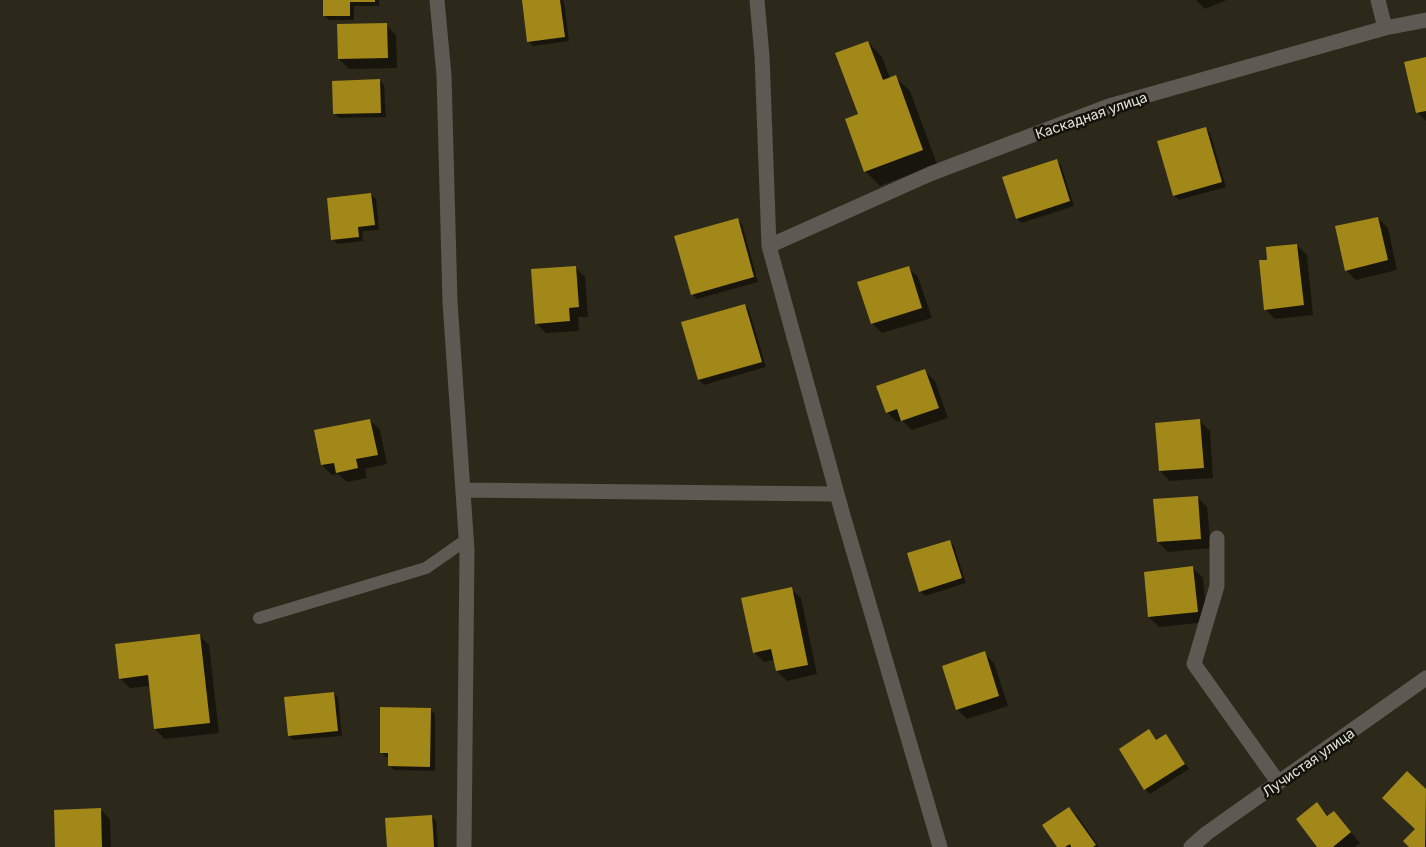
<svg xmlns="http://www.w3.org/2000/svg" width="1426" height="847" font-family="Inter,sans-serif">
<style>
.shadow{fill:#0007}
.building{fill:#a28819}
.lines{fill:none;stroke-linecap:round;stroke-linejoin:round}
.lane{stroke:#5e5953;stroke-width:12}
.street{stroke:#5e5953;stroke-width:15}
.labels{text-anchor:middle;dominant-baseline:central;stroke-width:5;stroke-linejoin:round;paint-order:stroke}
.street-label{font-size:14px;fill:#e5e3d9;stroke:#13120b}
</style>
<rect width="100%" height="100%" fill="#2d291a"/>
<!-- shadow -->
<path class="shadow" d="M 324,0 L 379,0 L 379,6 L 354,6 L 354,20 L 329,20 L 324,15 Z
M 535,0 L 562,0 L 564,2 L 569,41 L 533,46 L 528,41 Z
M 1196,0 L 1227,0 L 1205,9 Z
M 386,25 L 396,35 L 397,68 L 349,69 L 339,59 Z
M 868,42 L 882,57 L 890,78 L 895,77 L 910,91 L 937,164 L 880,186 L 865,171 L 860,114 Z
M 1426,58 L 1426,121 L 1417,112 Z
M 380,81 L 384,85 L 386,117 L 339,118 L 335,114 Z
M 1206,128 L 1210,133 L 1226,187 L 1179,200 L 1174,195 Z
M 1056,161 L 1061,165 L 1074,206 L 1022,223 L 1017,219 L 1003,178 Z
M 371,194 L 376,199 L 379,230 L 362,231 L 363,241 L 337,244 L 333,239 Z
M 1378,218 L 1388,228 L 1397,270 L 1356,280 L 1346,270 Z
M 737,219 L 742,224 L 758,282 L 697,299 L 692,294 Z
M 1297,245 L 1307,255 L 1313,315 L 1275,319 L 1265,309 L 1268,261 Z
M 575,267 L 585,277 L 588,317 L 578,317 L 579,331 L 546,333 L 536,323 Z
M 908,267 L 918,277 L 932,318 L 882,333 L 872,323 Z
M 745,306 L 749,310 L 766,367 L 704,385 L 699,380 L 683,323 Z
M 925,371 L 935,381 L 948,418 L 912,430 L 902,420 L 897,422 L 887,412 Z
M 370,420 L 380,430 L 387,464 L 365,469 L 367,478 L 347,482 L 338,474 L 332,475 L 322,465 L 315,431 Z
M 1200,421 L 1210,431 L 1213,478 L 1170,481 L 1160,471 Z
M 1197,497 L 1207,507 L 1211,548 L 1168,552 L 1158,542 Z
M 949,541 L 954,546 L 966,583 L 925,596 L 921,592 L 908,554 Z
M 1193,568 L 1203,578 L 1207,622 L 1159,627 L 1149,617 L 1145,573 Z
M 791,589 L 801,598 L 817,674 L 787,681 L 777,671 L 774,660 L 764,662 L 754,652 Z
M 199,635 L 209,645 L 219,733 L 165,739 L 155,729 L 150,686 L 130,688 L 120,678 Z
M 984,653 L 994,663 L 1008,706 L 967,719 L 957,709 Z
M 334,693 L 338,698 L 342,736 L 293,740 L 289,736 Z
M 431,710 L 435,714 L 435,771 L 394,770 L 389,765 L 389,757 L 386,757 L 381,752 Z
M 1149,731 L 1157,741 L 1166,735 L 1189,769 L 1150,794 L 1145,789 Z
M 1407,773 L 1426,790 L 1426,847 L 1410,847 L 1416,829 Z
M 1317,804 L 1329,816 L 1334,812 L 1360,843 L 1355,847 L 1319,847 Z
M 1069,808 L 1079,818 L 1099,847 L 1059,847 Z
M 100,809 L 110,819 L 111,847 L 56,847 Z
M 431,816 L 436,821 L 438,847 L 388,847 Z"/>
<!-- building -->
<path class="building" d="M 323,0 L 375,0 L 375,2 L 350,2 L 350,16 L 323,16 Z
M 522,0 L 560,0 L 565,37 L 527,42 Z
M 387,23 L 388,58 L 338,59 L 337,24 Z
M 868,41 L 883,80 L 896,75 L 923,150 L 864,172 L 845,119 L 858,114 L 835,53 Z
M 1426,57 L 1426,111 L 1416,113 L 1404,62 Z
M 380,79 L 381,113 L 333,114 L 332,81 Z
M 1206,127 L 1222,182 L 1173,196 L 1157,141 Z
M 1057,159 L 1070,201 L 1016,219 L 1002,177 Z
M 371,193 L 375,225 L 358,227 L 359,237 L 331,240 L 327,198 Z
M 1378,217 L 1388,260 L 1345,271 L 1335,226 Z
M 738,218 L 754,277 L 691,295 L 674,236 Z
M 1297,244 L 1304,305 L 1264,310 L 1259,260 L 1267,260 L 1266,247 Z
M 576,266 L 579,307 L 569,308 L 570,321 L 535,324 L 531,269 Z
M 909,266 L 922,308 L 871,324 L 857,282 Z
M 745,304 L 762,362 L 698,380 L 681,322 Z
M 925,369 L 939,408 L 901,421 L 897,409 L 886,413 L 876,386 Z
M 370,419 L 378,455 L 356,459 L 358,468 L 336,473 L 334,463 L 321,465 L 314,430 Z
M 1200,419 L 1204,468 L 1159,471 L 1155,423 Z
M 1198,496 L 1201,539 L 1157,542 L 1153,499 Z
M 950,540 L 962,578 L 919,592 L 907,553 Z
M 1193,566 L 1198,612 L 1148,617 L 1144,572 Z
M 792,587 L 808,665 L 776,671 L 771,649 L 753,653 L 741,598 Z
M 200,634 L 210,723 L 154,729 L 148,675 L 119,679 L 115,644 Z
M 985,651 L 999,696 L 956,710 L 942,666 Z
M 334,692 L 338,731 L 288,736 L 284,697 Z
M 380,707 L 431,708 L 430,767 L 388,766 L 388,753 L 380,753 Z
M 1149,729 L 1156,740 L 1166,734 L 1185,764 L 1144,790 L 1119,749 Z
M 1407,771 L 1426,789 L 1425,847 L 1409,847 L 1403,841 L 1415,829 L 1382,798 Z
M 1317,802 L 1327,816 L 1334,811 L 1351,832 L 1333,847 L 1317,847 L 1296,819 Z
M 1069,807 L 1096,845 L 1093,847 L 1071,847 L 1070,844 L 1065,847 L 1057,847 L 1042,825 Z
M 101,808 L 102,847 L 55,847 L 54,810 Z
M 432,815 L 434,847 L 387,847 L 385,818 Z"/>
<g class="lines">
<!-- lane -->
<path class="lane" d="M 259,618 L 426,568 L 466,540"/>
<!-- street -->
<path class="street" d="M 437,0 L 444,75 L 450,302 L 467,550 L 464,847
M 757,0 L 762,56 L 769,246 L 842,512 L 940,847
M 1378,0 L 1385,28
M 769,246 L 930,174 L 1109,106 L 1385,28 L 1426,20
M 463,490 L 837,494
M 1217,538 L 1217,586 L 1194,664 L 1278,782
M 1191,847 L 1207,833 L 1426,678"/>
</g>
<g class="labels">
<!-- street labels -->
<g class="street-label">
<text transform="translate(1091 115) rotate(-19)">Каскадная улица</text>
<text transform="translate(1308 762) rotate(-35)">Лучистая улица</text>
</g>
</g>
</svg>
